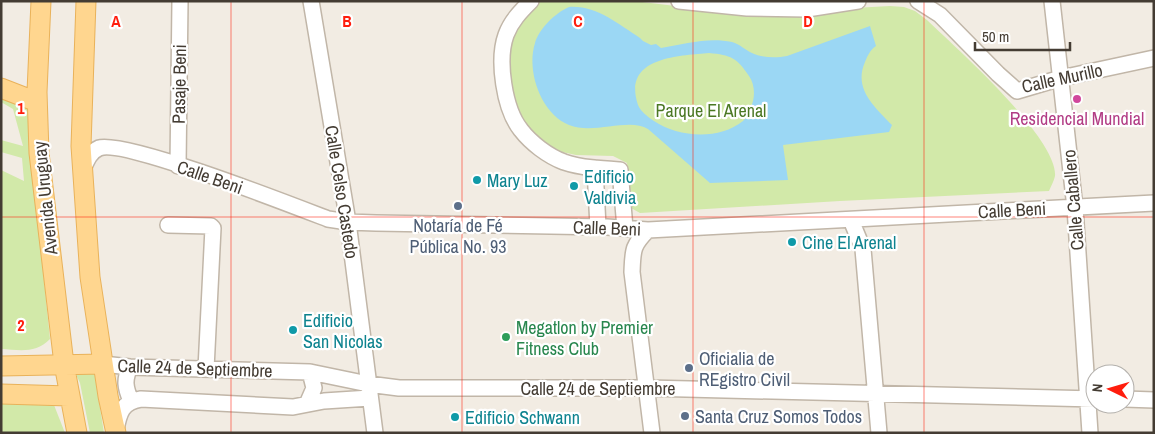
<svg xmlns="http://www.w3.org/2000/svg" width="1155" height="434" font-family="'Archivo Narrow',sans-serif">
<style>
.green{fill:#d2e9a9}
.water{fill:#9bd7f4;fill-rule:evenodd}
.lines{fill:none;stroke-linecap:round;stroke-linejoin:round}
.minor-casing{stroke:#c1b6a8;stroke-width:18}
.major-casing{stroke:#e9b25a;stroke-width:21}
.minor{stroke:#fff;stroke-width:15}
.major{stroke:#ffd68f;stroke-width:19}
.grid{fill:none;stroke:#ff1d0d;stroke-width:1;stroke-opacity:0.55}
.hotel-dot{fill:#d1479c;stroke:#fff;stroke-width:2}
.culture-dot{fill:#0f9aa8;stroke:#fff;stroke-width:2}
.service-dot{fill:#5c6f8a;stroke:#fff;stroke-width:2}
.leisure-dot{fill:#2e9e5b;stroke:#fff;stroke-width:2}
.labels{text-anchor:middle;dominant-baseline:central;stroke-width:4.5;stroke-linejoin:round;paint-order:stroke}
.street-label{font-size:18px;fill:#443c33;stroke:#fff}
.park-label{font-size:18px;fill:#4b7824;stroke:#fff}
.hotel-label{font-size:18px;fill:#b23c85;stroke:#fff}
.culture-label{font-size:18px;fill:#0d838f;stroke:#fff;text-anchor:start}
.service-label{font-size:18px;fill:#4e5e75;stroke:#fff;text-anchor:start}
.leisure-label{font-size:18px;fill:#27864d;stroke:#fff;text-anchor:start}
.grid-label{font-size:16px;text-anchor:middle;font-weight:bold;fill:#ff1d0d;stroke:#fff;stroke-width:4.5;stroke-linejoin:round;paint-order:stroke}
</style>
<rect width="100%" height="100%" fill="#f2ece3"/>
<!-- green -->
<path class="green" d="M 537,1 L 634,1 L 742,14 L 890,6 L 904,7 L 915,11 L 927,20 C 955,47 1058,138 1055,176 C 1054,181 1051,186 1049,191 L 840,201 L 640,213 L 631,208 L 627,163 L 613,156 L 576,155 L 562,152 L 548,146 L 527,130 L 517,113 L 511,93 L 508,50 L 515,30 Z
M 1,95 L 27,107 L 31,129 L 34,181 L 50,339 C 36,354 19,350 1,349 L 1,170 L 24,181 L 22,158 L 1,152 L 1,140 L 23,146 L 13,109 L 1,102 Z
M 73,368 L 94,370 L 104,433 L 90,433 L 80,383 Z
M 1,403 L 54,405 L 65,433 L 1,433 Z"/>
<!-- water -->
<path class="water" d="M 569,7 C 596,5 618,24 640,38 L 643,41 L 651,45 L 656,44 L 661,48 C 685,44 708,37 732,42 C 740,44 745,50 752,53 C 763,58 776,58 787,56 L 870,26 L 876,46 C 870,50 868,55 865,62 C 853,89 875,107 892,125 L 889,132 L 783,145 L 788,180 L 710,183 L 648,129 C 629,117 594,135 569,125 C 541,114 526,71 535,43 C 539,29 555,13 569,7 ZM 709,53 C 731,55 737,58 749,76 C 754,83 755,93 753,101 C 751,108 748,117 743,121 C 718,141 678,137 654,121 C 647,116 641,112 638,105 C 622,57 678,56 709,53 Z"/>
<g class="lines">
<defs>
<path id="minor" d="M 311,1 L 348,222 L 375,433
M 531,1 C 521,11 511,21 506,35 C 497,60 504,109 521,130 C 531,143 548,156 564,162 C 582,168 602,169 620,170 L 625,228
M 679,1 L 747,8 L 807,9 L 858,1
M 918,1 L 940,15 L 998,74 L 1017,91 L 1061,78 L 1154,58
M 1052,1 L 1075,208 L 1090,433
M 178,166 L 180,1
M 595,168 L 598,227
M 83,169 C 87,160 90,152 99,148 C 123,139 294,206 328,219 L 348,222 L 376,223 L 607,227 L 648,230 L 1154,203
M 851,220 L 863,249 L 879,433
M 168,225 L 211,226 L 213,228 L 206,369
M 648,230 C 632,246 633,250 632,272 L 652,433
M 103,364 L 130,367 L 310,372 L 368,384 L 399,388 L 647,388 L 1095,399
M 130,367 C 124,380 125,387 131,401
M 1125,399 L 1154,400
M 307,404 L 314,388 L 310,372
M 116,430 C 119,413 122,402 141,399 L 293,407 L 324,401 L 370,398"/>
<path id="major" d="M 41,1 L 37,92 L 39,153 L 64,364 L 77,433
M 86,1 L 81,146 L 90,277 L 108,396 L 116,433
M 1,88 L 37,102
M 1,366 L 103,364
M 1,394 L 69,396"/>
</defs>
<!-- minor casing -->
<use href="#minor" class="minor-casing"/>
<!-- major casing -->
<use href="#major" class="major-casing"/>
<!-- minor -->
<use href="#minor" class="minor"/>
<!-- major -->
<use href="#major" class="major"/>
</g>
<!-- grid -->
<path class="grid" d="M 231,1 L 231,433M 462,1 L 462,433M 693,1 L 693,433M 924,1 L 924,433M 1,217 L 1154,217"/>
<!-- markers -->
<circle class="hotel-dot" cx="1077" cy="99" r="5"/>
<g class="culture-dot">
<circle cx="477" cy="180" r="5"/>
<circle cx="574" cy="186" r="5"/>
<circle cx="792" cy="242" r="5"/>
<circle cx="293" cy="330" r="5"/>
<circle cx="455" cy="417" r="5"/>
</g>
<g class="service-dot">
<circle cx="458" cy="206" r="5"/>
<circle cx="689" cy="368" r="5"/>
<circle cx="685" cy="416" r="5"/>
</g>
<circle class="leisure-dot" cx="506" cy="337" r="5"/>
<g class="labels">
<!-- street labels -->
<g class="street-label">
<text transform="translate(1062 78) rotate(-12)">Calle Murillo</text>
<text transform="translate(179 84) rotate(-89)">Pasaje Beni</text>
<text transform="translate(210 177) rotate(19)">Calle Beni</text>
<text transform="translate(342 192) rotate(81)">Calle Celso Castedo</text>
<text transform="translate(45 198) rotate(-96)">Avenida Uruguay</text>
<text transform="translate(1073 200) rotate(-95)">Calle Caballero</text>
<text transform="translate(1012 210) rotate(-3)">Calle Beni</text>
<text transform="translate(607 228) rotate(2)">Calle Beni</text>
<text transform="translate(195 368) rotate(2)">Calle 24 de Septiembre</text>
<text x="598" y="388">Calle 24 de Septiembre</text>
</g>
<!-- park labels -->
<g class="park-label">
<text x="711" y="110">Parque El Arenal</text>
</g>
<!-- hotel labels -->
<g class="hotel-label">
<text x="1077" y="118">Residencial Mundial</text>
</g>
<!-- culture labels -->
<g class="culture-label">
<text x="584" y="176">Edificio<tspan x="584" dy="21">Valdivia</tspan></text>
<text x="487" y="180">Mary Luz</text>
<text x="802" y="242">Cine El Arenal</text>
<text x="303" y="320">Edificio<tspan x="303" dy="21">San Nicolas</tspan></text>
<text x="465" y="417">Edificio Schwann</text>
</g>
<!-- service labels -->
<g class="service-label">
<text x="458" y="225" text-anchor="middle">Notaría de Fé<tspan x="458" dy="21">Pública No. 93</tspan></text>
<text x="699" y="358">Oficialia de<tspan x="699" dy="21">REgistro Civil</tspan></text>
<text x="695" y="416">Santa Cruz Somos Todos</text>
</g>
<!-- leisure labels -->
<g class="leisure-label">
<text x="516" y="327">Megatlon by Premier<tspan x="516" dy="21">Fitness Club</tspan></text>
</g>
</g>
<g class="grid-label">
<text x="116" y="27">A</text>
<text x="347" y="27">B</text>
<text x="578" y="27">C</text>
<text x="808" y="27">D</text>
<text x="21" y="114">1</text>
<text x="21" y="331">2</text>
</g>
<!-- border -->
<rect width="1155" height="434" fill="none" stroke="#443c33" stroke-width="5"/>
<!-- north arrow -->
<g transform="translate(1110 389) rotate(275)"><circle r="24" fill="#ffffff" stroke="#b4b1ad"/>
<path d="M0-4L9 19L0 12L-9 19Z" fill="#ff1d0d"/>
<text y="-8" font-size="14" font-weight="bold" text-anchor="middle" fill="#443c33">N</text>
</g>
<!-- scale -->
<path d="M975 42v8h95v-8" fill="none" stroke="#443c33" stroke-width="2.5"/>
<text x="982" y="42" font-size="15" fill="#443c33" stroke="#ffffff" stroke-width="4" paint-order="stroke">50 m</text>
</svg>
